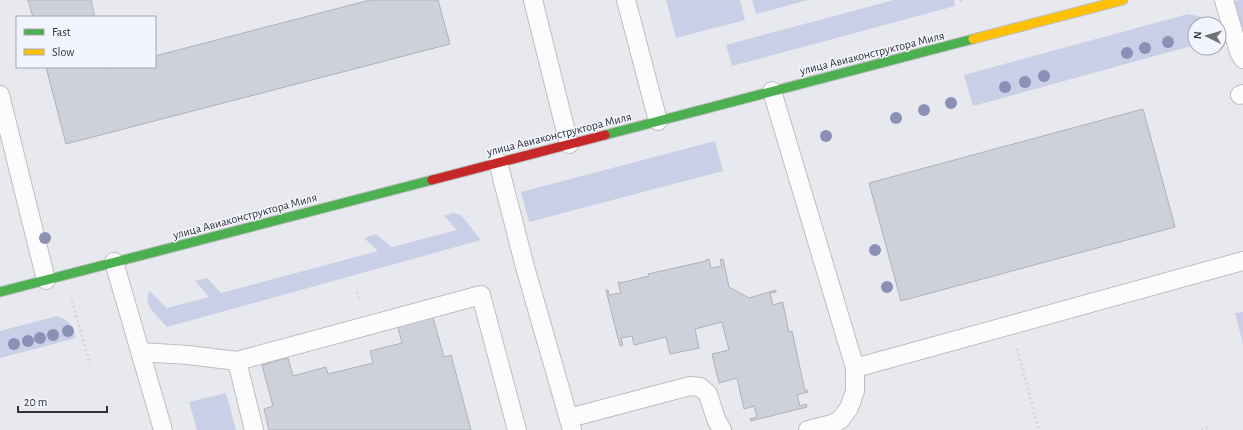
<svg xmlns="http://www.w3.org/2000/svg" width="1243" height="430" font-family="'Alegreya Sans',sans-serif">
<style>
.green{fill:#c9cfe6}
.building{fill:#ced1dc;stroke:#b0b1b5}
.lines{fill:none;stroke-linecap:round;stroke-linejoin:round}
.lane-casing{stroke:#bdbec1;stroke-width:20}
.fast-casing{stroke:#bdbec1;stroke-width:11}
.slow-casing{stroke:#bdbec1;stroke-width:11}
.jam-casing{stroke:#bdbec1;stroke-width:11}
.path{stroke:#d4d5d6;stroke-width:2.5;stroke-dasharray:2 3;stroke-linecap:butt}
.lane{stroke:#fcfcfc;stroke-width:18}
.fast{stroke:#4caf50;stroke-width:9}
.slow{stroke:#ffc107;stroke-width:9}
.jam{stroke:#c62828;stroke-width:9}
.tree{fill:#8b91b6}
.labels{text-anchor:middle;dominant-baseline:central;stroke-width:3;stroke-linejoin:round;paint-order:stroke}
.street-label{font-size:12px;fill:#313235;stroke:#f2f4fe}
</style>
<rect width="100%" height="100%" fill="#e8e9ee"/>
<!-- green -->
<path class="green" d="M 666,0 L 740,0 L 745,20 L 676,38 Z
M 752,0 L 808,0 L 756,14 Z
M 894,0 L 954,0 L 955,6 L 732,66 L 726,45 Z
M 1240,0 L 1243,0 L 1243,34 L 1233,2 Z
M 1188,14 L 1215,20 L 1218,24 L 1195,24 L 1195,45 L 973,106 L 964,75 Z
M 715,141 L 723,171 L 529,222 L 521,192 Z
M 453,213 L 461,215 L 481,240 L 167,327 C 158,316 141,305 150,291 L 167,308 L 209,297 L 195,281 L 207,278 L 221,293 L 378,251 L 364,238 L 376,234 L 392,247 L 457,230 L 444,216 Z
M 1243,312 L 1243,344 L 1235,313 Z
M 57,316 C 70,321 73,325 76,338 L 0,358 L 0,331 Z
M 226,393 L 236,430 L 197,430 L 189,402 Z"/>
<!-- building -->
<path class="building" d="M 28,0 L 91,0 L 95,17 L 33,17 Z
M 370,0 L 438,0 L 450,44 L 66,144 L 46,67 L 109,67 L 109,68 L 114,67 L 155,67 L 155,56 Z
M 1143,109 L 1175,227 L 901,301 L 869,183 Z
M 709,259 L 711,268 L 722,266 L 720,260 L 723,259 L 729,287 L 749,298 L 776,290 L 776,292 L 770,293 L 773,305 L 783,302 L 783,304 L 789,332 L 792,331 L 805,391 L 807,390 L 808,392 L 797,395 L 800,406 L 806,404 L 807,407 L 751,421 L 750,419 L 757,417 L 754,406 L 744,409 L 737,378 L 719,383 L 712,354 L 729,350 L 722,322 L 695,329 L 699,348 L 670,354 L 666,337 L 634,345 L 632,336 L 621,338 L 623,345 L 620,346 L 606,290 L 608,290 L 609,295 L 621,293 L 618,282 L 620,282 L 620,283 L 649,276 L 648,274 L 706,261 L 706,260 Z
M 432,314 L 444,357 L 451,355 L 471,430 L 269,430 L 264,409 L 273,406 L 262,365 L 288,358 L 293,376 L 326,367 L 328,374 L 373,363 L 370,351 L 402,343 L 397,323 Z"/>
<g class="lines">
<defs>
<path id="lane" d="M 533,0 L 569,144
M 626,0 L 658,121
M 1224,0 L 1239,52 L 1243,59
M 772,91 L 855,368 L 855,391 L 849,408 L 840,420 L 832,424 L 808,430
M 0,95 L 46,280
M 1240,95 L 1243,94
M 498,162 L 525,267 L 572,430
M 114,262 L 163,430
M 140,352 L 188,355 L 237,361 L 481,295 L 517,430
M 237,361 L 254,430
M 855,368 L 1243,261
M 569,418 L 690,386 L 700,387 L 708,394 L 716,419 L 722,430"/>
<path id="fast" d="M 605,135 L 973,39
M 0,292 L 432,180"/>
<path id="slow" d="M 973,39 L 1123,0"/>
<path id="jam" d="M 432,180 L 605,135"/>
</defs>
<!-- lane casing -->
<use href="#lane" class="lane-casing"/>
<!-- fast casing -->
<use href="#fast" class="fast-casing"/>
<!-- slow casing -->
<use href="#slow" class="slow-casing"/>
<!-- jam casing -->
<use href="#jam" class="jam-casing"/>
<!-- path -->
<path class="path" d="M 961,0 L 962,4
M 357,292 L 360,302
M 72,301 L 90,364
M 1017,349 L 1039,430
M 1201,430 L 1207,428 L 1208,430"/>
<!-- lane -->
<use href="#lane" class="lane"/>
<!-- fast -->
<use href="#fast" class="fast"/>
<!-- slow -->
<use href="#slow" class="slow"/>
<!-- jam -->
<use href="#jam" class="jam"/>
</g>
<!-- trees -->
<g class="tree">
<circle cx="1168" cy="42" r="6"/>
<circle cx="1145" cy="48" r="6"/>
<circle cx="1127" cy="53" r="6"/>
<circle cx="1044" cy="76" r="6"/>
<circle cx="1025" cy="82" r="6"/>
<circle cx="1005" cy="87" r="6"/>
<circle cx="951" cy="103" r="6"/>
<circle cx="924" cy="110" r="6"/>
<circle cx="896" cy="118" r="6"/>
<circle cx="826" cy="136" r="6"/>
<circle cx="45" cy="238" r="6"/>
<circle cx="875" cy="250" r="6"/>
<circle cx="887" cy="287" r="6"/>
<circle cx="68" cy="331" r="6"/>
<circle cx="53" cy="335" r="6"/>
<circle cx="40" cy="338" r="6"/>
<circle cx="28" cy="341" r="6"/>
<circle cx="14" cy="344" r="6"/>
</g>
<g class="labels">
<!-- street labels -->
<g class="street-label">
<text transform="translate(872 53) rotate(-14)">улица Авиаконструктора Миля</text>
<text transform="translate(559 134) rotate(-14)">улица Авиаконструктора Миля</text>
<text transform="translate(245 216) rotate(-15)">улица Авиаконструктора Миля</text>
</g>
</g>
<!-- legend -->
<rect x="16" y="16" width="140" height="52" fill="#f2f4fe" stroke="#a5a6ae"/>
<rect x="24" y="29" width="20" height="6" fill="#4caf50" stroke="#a5a6ae"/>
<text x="52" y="36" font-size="12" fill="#313235">Fast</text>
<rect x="24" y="49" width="20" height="6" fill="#ffc107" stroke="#a5a6ae"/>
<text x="52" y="56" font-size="12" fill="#313235">Slow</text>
<!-- north arrow -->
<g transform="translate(1207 36) rotate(275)"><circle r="19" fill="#f2f4fe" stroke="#a5a6ae"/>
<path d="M0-3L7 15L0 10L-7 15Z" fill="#717276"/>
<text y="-6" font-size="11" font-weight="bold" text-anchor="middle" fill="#313235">N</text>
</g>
<!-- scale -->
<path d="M18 406v6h89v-6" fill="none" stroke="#313235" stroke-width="2"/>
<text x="24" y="406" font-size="12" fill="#313235" stroke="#f2f4fe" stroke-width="3" paint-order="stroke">20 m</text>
</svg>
